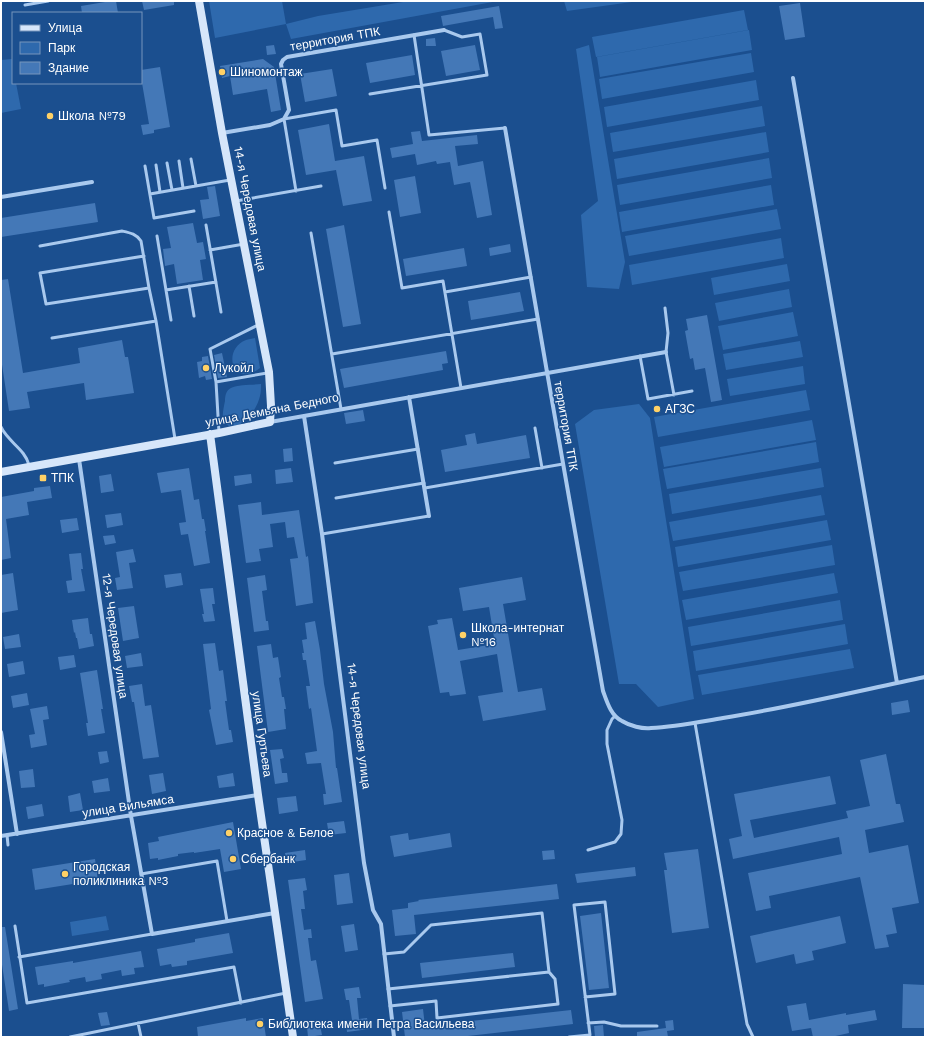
<svg xmlns="http://www.w3.org/2000/svg" width="926" height="1038" font-family="'Work Sans',sans-serif">
<style>
.green{fill:#2e69ad}
.building{fill:#4478b7}
.lines{fill:none;stroke-linecap:round;stroke-linejoin:round}
.service{stroke:#a9c9ee;stroke-width:3}
.minor{stroke:#a9c9ee;stroke-width:4}
.secondary{stroke:#d6e6fa;stroke-width:8}
.poi-dot{fill:#ffd166;stroke:#1b4f8f;stroke-width:1.5}
.labels{text-anchor:middle;dominant-baseline:central;stroke-width:3;stroke-linejoin:round;paint-order:stroke}
.street-label{font-size:12px;fill:#fff;stroke:#1b4f8f}
.poi-label{font-size:12px;fill:#fff;stroke:#1b4f8f;text-anchor:start}
</style>
<rect width="100%" height="100%" fill="#1b4f8f"/>
<!-- green -->
<path class="green" d="M 209,1 L 282,1 L 286,24 L 318,16 L 409,1 L 498,1 L 291,39 L 286,24 L 215,38 Z
M 564,1 L 639,1 L 567,11 Z
M 744,10 L 748,30 L 596,57 L 592,37 Z
M 749,30 L 752,50 L 600,77 L 597,57 Z
M 589,45 L 625,262 L 619,289 L 587,287 L 581,215 L 598,201 L 576,49 Z
M 751,53 L 754,72 L 602,99 L 599,79 Z
M 12,59 L 13,83 L 16,83 L 21,109 L 1,113 L 1,60 Z
M 756,80 L 759,100 L 607,127 L 604,107 Z
M 762,106 L 765,126 L 613,152 L 610,133 Z
M 766,132 L 769,152 L 617,179 L 614,159 Z
M 769,158 L 772,178 L 620,205 L 617,185 Z
M 771,185 L 774,205 L 622,232 L 619,212 Z
M 777,209 L 781,229 L 629,256 L 625,236 Z
M 781,238 L 784,258 L 632,285 L 629,265 Z
M 787,264 L 790,281 L 714,295 L 711,278 Z
M 789,289 L 792,307 L 719,321 L 715,303 Z
M 793,312 L 798,336 L 723,350 L 718,326 Z
M 255,338 L 260,368 C 233,389 221,350 246,340 C 248,339 252,339 255,338 Z
M 800,341 L 803,357 L 726,370 L 723,354 Z
M 803,366 L 805,384 L 730,396 L 727,379 Z
M 261,384 C 261,388 261,392 260,396 C 257,409 244,429 229,426 C 227,425 224,422 223,420 C 222,414 224,406 225,401 C 225,396 226,390 231,388 C 238,384 253,385 261,384 Z
M 806,390 L 810,410 L 658,437 L 654,417 Z
M 639,404 L 650,418 L 694,699 L 658,707 L 636,684 L 619,684 L 575,424 L 594,410 Z
M 812,420 L 816,440 L 664,467 L 660,447 Z
M 816,442 L 819,462 L 667,489 L 663,469 Z
M 821,468 L 824,487 L 672,514 L 669,494 Z
M 821,495 L 825,515 L 673,541 L 669,522 Z
M 827,520 L 831,540 L 678,567 L 675,547 Z
M 832,545 L 835,565 L 683,591 L 679,572 Z
M 834,573 L 838,593 L 686,620 L 682,600 Z
M 840,600 L 843,620 L 691,646 L 688,627 Z
M 845,624 L 848,644 L 696,671 L 693,651 Z
M 850,649 L 854,668 L 702,695 L 698,675 Z
M 106,916 L 109,930 L 72,936 L 70,922 Z"/>
<!-- building -->
<path class="building" d="M 111,1 L 116,1 L 118,13 L 82,13 L 81,6 Z
M 142,1 L 174,1 L 174,5 L 144,10 Z
M 800,3 L 805,37 L 785,40 L 779,6 Z
M 499,6 L 503,28 L 495,29 L 493,17 L 443,26 L 441,16 Z
M 435,38 L 436,46 L 426,46 L 426,39 Z
M 274,45 L 276,54 L 267,55 L 266,46 Z
M 475,45 L 480,70 L 446,76 L 441,51 Z
M 412,55 L 415,75 L 370,83 L 366,63 Z
M 263,59 L 274,67 L 281,110 L 271,112 L 267,89 L 233,95 L 230,76 L 222,78 L 220,66 Z
M 160,67 L 170,127 L 154,130 L 154,133 L 143,135 L 141,125 L 149,124 L 141,77 L 141,70 Z
M 332,69 L 337,96 L 305,102 L 300,74 Z
M 329,124 L 335,161 L 364,156 L 372,201 L 343,206 L 336,170 L 306,175 L 298,130 Z
M 420,131 L 422,141 L 477,135 L 478,144 L 455,146 L 458,166 L 483,161 L 492,215 L 477,218 L 470,182 L 454,185 L 450,162 L 437,164 L 436,161 L 417,165 L 415,154 L 392,158 L 390,148 L 413,144 L 411,132 Z
M 415,176 L 421,213 L 400,217 L 394,180 Z
M 215,186 L 220,216 L 203,219 L 200,200 L 209,199 L 207,187 Z
M 95,203 L 98,222 L 1,237 L 1,218 Z
M 193,223 L 197,243 L 203,242 L 206,259 L 200,260 L 203,280 L 177,284 L 174,264 L 165,266 L 163,249 L 171,248 L 167,227 Z
M 344,225 L 361,324 L 343,327 L 326,229 Z
M 510,244 L 511,252 L 490,256 L 489,248 Z
M 464,248 L 467,266 L 406,276 L 403,259 Z
M 8,279 L 23,373 L 80,363 L 78,348 L 122,340 L 125,357 L 128,357 L 134,393 L 86,400 L 84,383 L 27,392 L 30,408 L 9,411 L 1,358 L 1,280 Z
M 520,292 L 524,311 L 471,320 L 468,301 Z
M 707,315 L 722,400 L 711,402 L 705,368 L 695,370 L 693,358 L 690,359 L 685,331 L 688,330 L 686,319 Z
M 446,351 L 448,363 L 442,364 L 443,370 L 344,388 L 340,369 Z
M 222,353 L 227,377 L 218,378 L 214,355 Z
M 208,356 L 212,379 L 206,380 L 205,376 L 199,378 L 197,362 L 202,361 L 202,357 Z
M 363,410 L 365,421 L 346,424 L 344,413 Z
M 475,433 L 477,444 L 526,435 L 530,458 L 445,472 L 441,450 L 467,445 L 465,435 Z
M 292,448 L 293,461 L 284,462 L 283,449 Z
M 189,468 L 194,500 L 199,499 L 202,519 L 204,519 L 206,531 L 205,531 L 210,563 L 194,566 L 188,534 L 181,535 L 179,523 L 186,522 L 181,490 L 161,493 L 157,473 Z
M 291,468 L 293,482 L 276,484 L 275,470 Z
M 111,474 L 114,491 L 101,493 L 99,476 Z
M 251,474 L 252,483 L 235,486 L 234,476 Z
M 50,486 L 52,498 L 27,502 L 29,515 L 6,519 L 11,558 L 1,560 L 1,497 L 34,491 L 34,488 Z
M 261,502 L 262,515 L 299,510 L 306,557 L 308,556 L 313,603 L 296,606 L 290,559 L 298,558 L 294,537 L 287,538 L 285,522 L 270,524 L 273,547 L 259,549 L 261,561 L 246,563 L 238,505 Z
M 121,513 L 123,525 L 107,528 L 105,515 Z
M 77,518 L 79,530 L 62,533 L 60,520 Z
M 114,535 L 116,543 L 105,545 L 103,536 Z
M 133,549 L 136,562 L 129,563 L 133,588 L 117,590 L 115,578 L 120,577 L 116,552 Z
M 81,553 L 83,569 L 81,569 L 85,591 L 68,593 L 66,581 L 72,580 L 69,554 Z
M 13,573 L 18,610 L 1,613 L 1,575 Z
M 181,573 L 183,585 L 166,588 L 164,575 Z
M 265,575 L 267,590 L 262,591 L 266,621 L 268,621 L 269,630 L 254,632 L 247,578 Z
M 522,577 L 526,600 L 503,604 L 518,692 L 542,688 L 546,710 L 483,721 L 478,696 L 503,692 L 497,654 L 460,661 L 466,694 L 450,696 L 449,692 L 440,693 L 428,626 L 438,624 L 437,620 L 452,618 L 458,650 L 495,644 L 489,607 L 463,611 L 459,588 Z
M 213,588 L 215,604 L 212,604 L 215,621 L 204,622 L 202,614 L 204,614 L 200,589 Z
M 134,606 L 139,638 L 123,641 L 118,608 Z
M 88,618 L 90,634 L 92,634 L 94,646 L 79,649 L 77,638 L 76,638 L 75,632 L 74,633 L 72,620 Z
M 315,621 L 320,650 L 324,684 L 333,732 L 336,768 L 337,768 L 342,802 L 324,805 L 323,794 L 326,794 L 321,763 L 307,764 L 305,753 L 317,751 L 311,708 L 309,709 L 306,686 L 310,686 L 306,660 L 303,660 L 302,653 L 304,653 L 302,640 L 307,639 L 305,623 Z
M 19,634 L 21,647 L 5,649 L 3,637 Z
M 215,643 L 219,671 L 223,670 L 227,701 L 225,701 L 229,730 L 231,730 L 233,742 L 216,745 L 209,710 L 211,709 L 203,644 Z
M 271,644 L 273,658 L 278,657 L 281,677 L 279,678 L 282,697 L 284,697 L 286,709 L 284,709 L 286,729 L 268,732 L 257,646 Z
M 141,653 L 143,666 L 127,668 L 125,656 Z
M 74,655 L 76,667 L 60,670 L 58,657 Z
M 23,661 L 25,674 L 9,677 L 7,664 Z
M 97,670 L 103,709 L 101,709 L 105,733 L 88,736 L 86,723 L 88,723 L 80,673 Z
M 142,684 L 145,706 L 151,705 L 159,757 L 143,759 L 134,702 L 132,702 L 129,686 Z
M 27,693 L 29,705 L 13,708 L 11,696 Z
M 908,700 L 910,712 L 892,715 L 891,703 Z
M 47,706 L 49,719 L 43,720 L 47,745 L 31,748 L 29,735 L 35,734 L 30,709 Z
M 282,749 L 284,758 L 280,759 L 282,773 L 287,773 L 288,782 L 275,784 L 270,750 Z
M 107,751 L 109,762 L 100,764 L 98,752 Z
M 886,754 L 896,804 L 900,804 L 904,822 L 865,830 L 869,853 L 908,845 L 919,903 L 892,908 L 897,933 L 886,935 L 889,947 L 875,949 L 860,877 L 769,896 L 771,908 L 756,911 L 748,873 L 842,854 L 839,837 L 733,859 L 729,839 L 742,836 L 734,794 L 830,776 L 836,804 L 750,820 L 754,838 L 848,818 L 846,811 L 870,806 L 860,760 Z
M 33,769 L 35,787 L 21,788 L 19,771 Z
M 163,773 L 166,791 L 152,794 L 149,775 Z
M 233,773 L 235,786 L 219,788 L 217,776 Z
M 108,778 L 110,791 L 94,793 L 92,781 Z
M 80,793 L 83,810 L 70,812 L 68,796 Z
M 296,796 L 298,811 L 279,814 L 277,798 Z
M 42,804 L 44,816 L 28,819 L 26,807 Z
M 344,821 L 346,833 L 329,835 L 327,823 Z
M 233,822 L 241,869 L 224,872 L 220,849 L 194,853 L 194,852 L 178,854 L 178,856 L 158,860 L 158,858 L 150,859 L 148,843 L 159,841 L 158,837 Z
M 408,833 L 409,840 L 450,833 L 452,847 L 394,857 L 390,836 Z
M 698,849 L 709,928 L 672,933 L 664,870 L 667,870 L 664,853 Z
M 305,850 L 306,860 L 286,863 L 285,853 Z
M 554,850 L 555,859 L 543,860 L 542,851 Z
M 95,859 L 98,880 L 35,890 L 32,869 Z
M 635,867 L 636,876 L 577,883 L 575,874 Z
M 349,873 L 353,903 L 337,905 L 334,875 Z
M 305,878 L 307,890 L 303,891 L 305,909 L 301,909 L 304,930 L 311,929 L 312,938 L 308,938 L 311,961 L 316,960 L 323,999 L 305,1002 L 288,880 Z
M 557,884 L 559,899 L 414,915 L 416,934 L 395,936 L 392,910 L 408,908 L 408,903 L 419,901 L 418,900 Z
M 601,913 L 609,988 L 589,990 L 580,916 Z
M 840,916 L 846,943 L 812,951 L 814,960 L 796,964 L 794,954 L 756,963 L 750,936 Z
M 354,924 L 358,950 L 345,952 L 341,926 Z
M 1,927 L 5,927 L 18,1009 L 9,1011 L 1,958 Z
M 229,933 L 233,953 L 187,961 L 187,965 L 172,967 L 171,964 L 160,966 L 157,949 L 195,942 L 195,939 Z
M 141,951 L 144,967 L 134,968 L 135,974 L 122,976 L 121,970 L 101,974 L 102,979 L 86,982 L 85,977 L 69,980 L 70,982 L 44,987 L 44,984 L 38,985 L 35,967 L 73,961 L 73,963 Z
M 513,953 L 515,967 L 422,978 L 420,963 Z
M 903,984 L 925,985 L 925,1028 L 902,1028 Z
M 359,987 L 361,998 L 357,998 L 359,1019 L 367,1018 L 369,1029 L 347,1032 L 346,1021 L 352,1020 L 349,1000 L 346,1000 L 344,989 Z
M 806,1003 L 809,1020 L 846,1013 L 846,1015 L 875,1010 L 877,1020 L 848,1025 L 849,1033 L 831,1037 L 813,1037 L 811,1028 L 792,1031 L 787,1006 Z
M 423,1009 L 425,1026 L 571,1010 L 573,1024 L 459,1037 L 405,1037 L 402,1012 Z
M 107,1012 L 110,1025 L 101,1026 L 98,1013 Z
M 246,1018 L 246,1021 L 263,1018 L 266,1037 L 198,1037 L 197,1027 Z
M 673,1020 L 674,1030 L 667,1031 L 668,1037 L 637,1037 L 637,1032 L 666,1028 L 665,1021 Z
M 320,1025 L 322,1035 L 308,1037 L 307,1027 Z
M 603,1025 L 604,1037 L 595,1037 L 594,1026 Z"/>
<g class="lines">
<!-- service -->
<path class="service" d="M 25,5 L 48,1
M 414,35 L 429,135 L 505,128
M 370,94 L 487,75 L 480,34 L 462,37 L 444,30
M 191,159 L 196,186
M 179,161 L 183,188
M 167,163 L 172,190
M 156,165 L 160,192
M 145,166 L 154,218 L 194,211
M 296,191 L 284,119 L 336,110 L 342,146 L 377,140 L 385,188
M 150,194 L 230,180
M 236,201 L 321,186
M 389,212 L 402,288 L 443,281 L 461,388
M 206,225 L 221,312
M 311,233 L 341,409
M 157,236 L 171,320
M 40,246 L 122,231 C 131,233 136,234 141,241 L 149,288
M 210,250 L 244,244
M 144,256 L 40,273 L 46,304 L 149,288 L 156,321
M 189,286 L 194,316
M 166,290 L 216,282
M 445,292 L 531,277
M 665,308 L 668,333 L 666,352 L 674,395
M 52,338 L 156,321 L 175,439
M 332,354 L 538,319
M 640,356 L 648,399 L 692,391
M 216,382 L 267,373
M 1,427 C 8,442 25,449 29,465
M 535,428 L 542,468
M 219,433 L 216,382 L 210,349 L 258,325
M 335,463 L 418,449
M 425,488 L 563,464
M 336,498 L 424,483
M 322,534 L 429,516
M 695,723 L 747,1024 L 753,1037
M 7,835 L 8,845
M 588,850 L 615,842 L 621,834 L 622,820 L 607,744 L 607,730 L 612,719 L 615,716
M 141,874 L 217,861 L 227,921
M 15,926 L 27,1003 L 234,967 L 241,1003
M 384,954 L 404,952 L 431,925 L 542,913 L 549,972 L 555,979 L 558,1004 L 437,1018 L 436,1001 L 390,1006
M 19,957 L 152,934
M 388,989 L 549,972
M 138,1023 L 141,1037
M 588,1023 L 604,1022 L 621,1026 L 657,1026
M 70,1037 L 286,993
M 569,1037 L 590,1035 L 574,905 L 605,902 L 615,994 L 585,997"/>
<!-- minor -->
<path class="minor" d="M 793,78 L 897,683
M 505,128 L 547,372 L 603,691 C 607,702 611,716 622,721 C 630,726 642,729 651,728 C 675,727 699,722 723,718 C 791,707 858,691 925,677
M 222,133 L 270,125 L 284,119 L 289,110 L 281,64 L 283,60 L 287,57 L 444,30
M 1,197 L 92,182
M 409,397 L 429,516
M 304,416 L 322,534 L 364,863 L 373,910 L 381,924 L 394,1037
M 270,422 L 666,352
M 79,459 L 131,816 L 152,934 L 275,913
M 1,732 L 17,834
M 1,836 L 258,795"/>
<!-- secondary -->
<path class="secondary" d="M 210,434 L 258,795 L 293,1037
M 1,472 L 219,433 L 270,422 L 271,406 L 269,372 L 222,133 L 199,1"/>
</g>
<!-- markers -->
<g class="poi-dot">
<circle cx="222" cy="72" r="4"/>
<circle cx="50" cy="116" r="4"/>
<circle cx="206" cy="368" r="4"/>
<circle cx="657" cy="409" r="4"/>
<rect x="39" y="474" width="8" height="8" rx="2"/>
<circle cx="463" cy="635" r="4"/>
<circle cx="229" cy="833" r="4"/>
<circle cx="233" cy="859" r="4"/>
<circle cx="65" cy="874" r="4"/>
<circle cx="260" cy="1024" r="4"/>
</g>
<g class="labels">
<!-- street labels -->
<g class="street-label">
<text transform="translate(335 39) rotate(-10)">территория ТПК</text>
<text transform="translate(250 209) rotate(79)">14-я Чередовая улица</text>
<text transform="translate(272 410) rotate(-11)">улица Демьяна Бедного</text>
<text transform="translate(566 426) rotate(80)">территория ТПК</text>
<text transform="translate(115 636) rotate(82)">12-я Чередовая улица</text>
<text transform="translate(359 726) rotate(83)">14-я Чередовая улица</text>
<text transform="translate(262 734) rotate(82)">улица Гуртьева</text>
<text transform="translate(128 806) rotate(-9)">улица Вильямса</text>
</g>
<!-- poi labels -->
<g class="poi-label">
<text x="230" y="72">Шиномонтаж</text>
<text x="58" y="116">Школа №79</text>
<text x="214" y="368">Лукойл</text>
<text x="665" y="409">АГЗС</text>
<text x="51" y="478">ТПК</text>
<text x="471" y="628">Школа-интернат<tspan x="471" dy="14">№16</tspan></text>
<text x="237" y="833">Красное &amp; Белое</text>
<text x="241" y="859">Сбербанк</text>
<text x="73" y="867">Городская<tspan x="73" dy="14">поликлиника №3</tspan></text>
<text x="268" y="1024">Библиотека имени Петра Васильева</text>
</g>
</g>
<!-- border -->
<rect width="926" height="1038" fill="none" stroke="#ffffff" stroke-width="4"/>
<!-- legend -->
<rect x="12" y="12" width="130" height="72" fill="#1b4f8f" stroke="#7695bc"/>
<rect x="20" y="25" width="20" height="6" fill="#d6e6fa" stroke="#7695bc"/>
<text x="48" y="32" font-size="12" fill="#ffffff">Улица</text>
<rect x="20" y="42" width="20" height="12" fill="#2e69ad" stroke="#7695bc"/>
<text x="48" y="52" font-size="12" fill="#ffffff">Парк</text>
<rect x="20" y="62" width="20" height="12" fill="#4478b7" stroke="#7695bc"/>
<text x="48" y="72" font-size="12" fill="#ffffff">Здание</text>
</svg>
